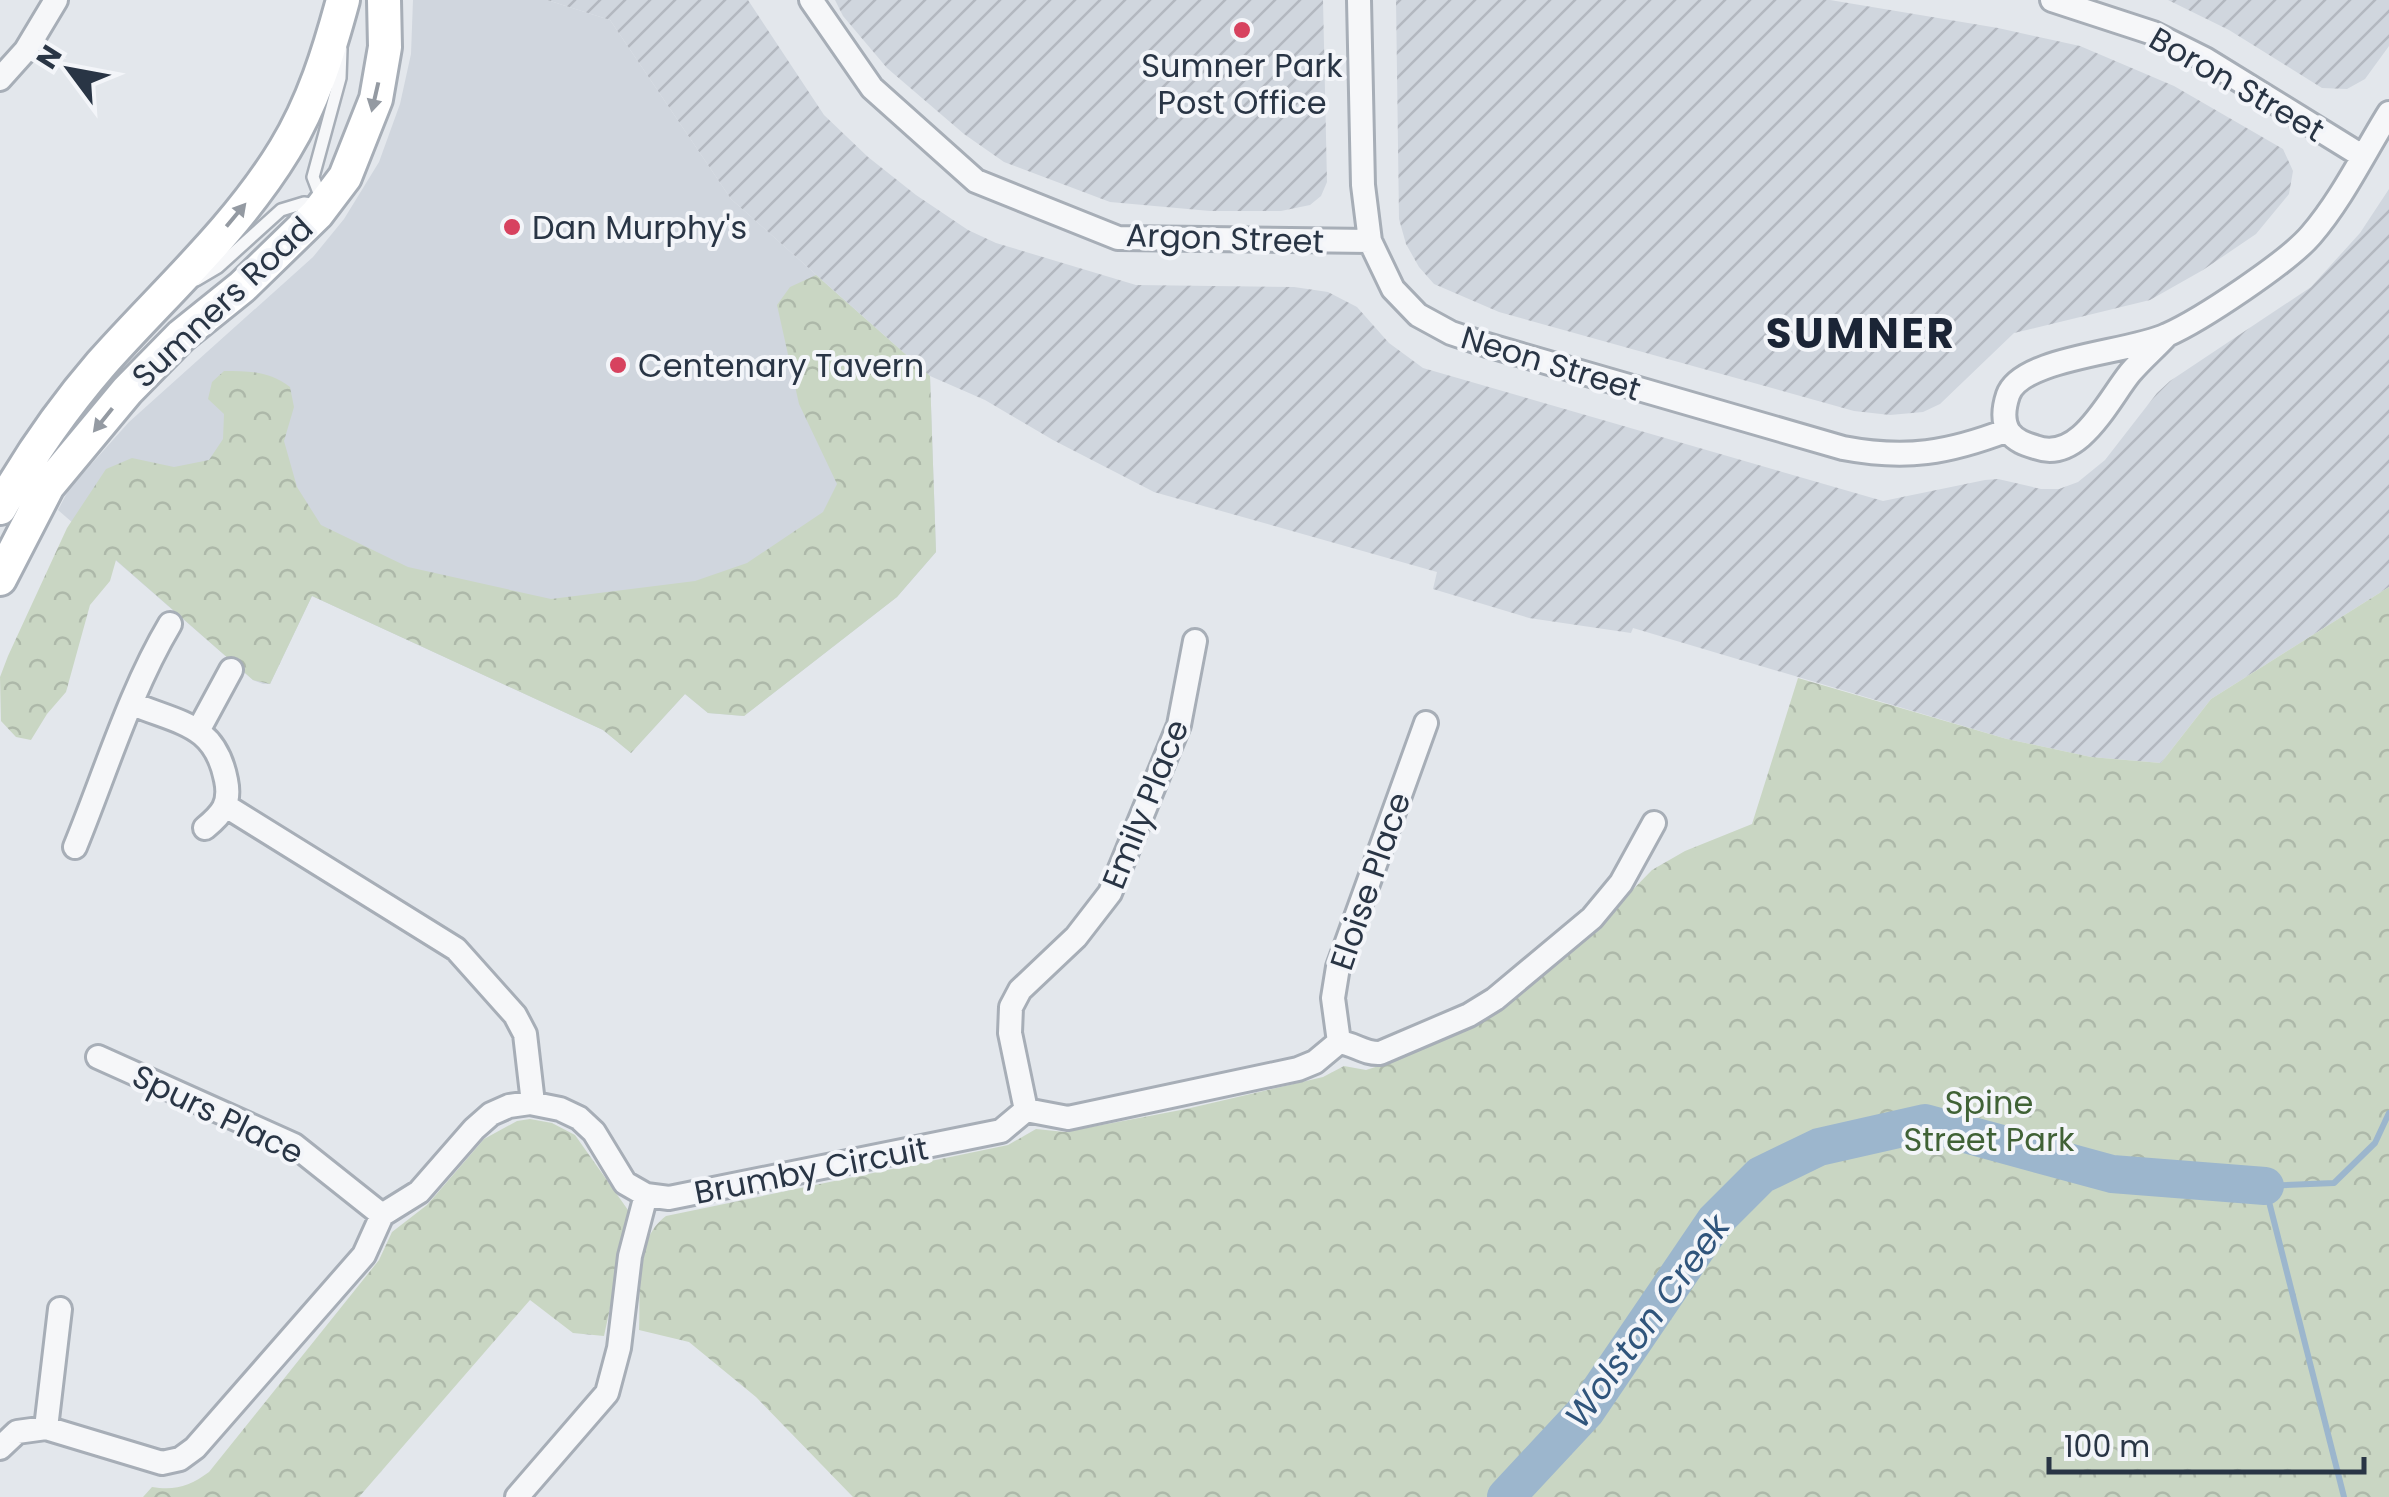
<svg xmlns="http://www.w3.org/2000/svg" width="2389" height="1497" font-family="Poppins,sans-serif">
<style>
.built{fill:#d0d6de}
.industrial{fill:url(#industrial-furrows)}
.forest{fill:url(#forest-crowns)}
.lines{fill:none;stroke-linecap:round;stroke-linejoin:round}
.stream{stroke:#9cb6cd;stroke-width:6}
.river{stroke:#9cb6cd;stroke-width:38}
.lane-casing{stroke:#a7aeb7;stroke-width:16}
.street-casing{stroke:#a7aeb7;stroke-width:28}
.secondary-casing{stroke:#a7aeb7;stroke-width:38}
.lane{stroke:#f6f7f9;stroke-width:11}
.street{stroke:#f6f7f9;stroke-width:22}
.secondary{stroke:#fff;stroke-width:32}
.oneway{fill:#949aa2}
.poi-dot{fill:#d7425f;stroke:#f3f5f9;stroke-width:4}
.labels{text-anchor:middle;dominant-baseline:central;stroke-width:8;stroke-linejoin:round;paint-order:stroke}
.poi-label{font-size:32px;fill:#293545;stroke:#f3f5f9;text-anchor:start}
.street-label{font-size:32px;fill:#293545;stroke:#f3f5f9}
.park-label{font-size:32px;fill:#406236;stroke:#f3f5f9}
.water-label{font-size:35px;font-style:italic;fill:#30557c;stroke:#f3f5f9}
.district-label{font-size:42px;font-weight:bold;letter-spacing:2.5px;fill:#1b2536;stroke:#f3f5f9}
</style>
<defs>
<pattern id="industrial-furrows" width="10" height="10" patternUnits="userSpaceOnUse" patternTransform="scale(2.5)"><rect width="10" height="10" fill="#d0d6de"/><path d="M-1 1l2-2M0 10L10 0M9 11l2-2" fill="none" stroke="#b3b8c0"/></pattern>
<pattern id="forest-crowns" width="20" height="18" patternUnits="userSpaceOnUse" patternTransform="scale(2.5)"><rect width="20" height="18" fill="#c9d6c3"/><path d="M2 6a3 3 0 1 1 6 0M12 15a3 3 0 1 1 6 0" fill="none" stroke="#adb8a9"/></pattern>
</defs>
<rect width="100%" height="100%" fill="#e3e7ec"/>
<!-- built -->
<path class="built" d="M 413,0 L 547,0 L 610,20 L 731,199 L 930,376 L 936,552 L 897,597 L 744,716 L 708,713 L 685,694 L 631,753 L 603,730 L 312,596 L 270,684 L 263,684 L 253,680 L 58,510 L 69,489 L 129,422 L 313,257 L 344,219 L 379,162 L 400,104 L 411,54 Z"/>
<!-- industrial -->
<path class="industrial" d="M 547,0 L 748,0 L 824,115 L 868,157 L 916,195 L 968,230 L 996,243 L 1136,285 L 1294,287 L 1328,292 L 1357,307 L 1389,343 L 1423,368 L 1883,501 L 1985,480 L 1998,479 L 2041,489 L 2059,489 L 2078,482 L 2105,460 L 2157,393 L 2170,381 L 2311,287 L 2360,233 L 2389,189 L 2389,587 L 2211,699 L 2161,763 L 2091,757 L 2007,739 L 1633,628 L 1631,633 L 1529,618 L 1433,589 L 1437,572 L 1154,492 L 1053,440 L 985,400 L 930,376 L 731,199 L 610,20 Z
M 835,0 L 1323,0 L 1327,182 L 1321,196 L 1310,205 L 1281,211 L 1210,211 L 1110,202 L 1004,162 L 964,134 L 887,68 L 843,16 Z
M 1396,0 L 1830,0 L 1998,28 L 2080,46 L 2174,86 L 2283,149 L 2293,171 L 2289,194 L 2256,234 L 2203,270 L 2150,300 L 2014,333 L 1940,404 L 1923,412 L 1890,415 L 1854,411 L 1499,312 L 1434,284 L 1419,267 L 1406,244 L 1399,219 Z
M 2168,0 L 2389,0 L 2389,46 L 2365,79 L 2347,89 L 2322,88 L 2229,30 Z"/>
<!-- forest -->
<path class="forest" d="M 816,275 L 930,376 L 936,552 L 897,597 L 744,716 L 708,713 L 685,694 L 631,753 L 603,730 L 312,596 L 270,684 L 253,680 L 116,560 L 110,581 L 90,605 L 66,692 L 47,714 L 31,740 L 16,737 L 1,721 L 0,677 L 8,656 L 67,528 L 106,469 L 132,458 L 174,467 L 209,460 L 223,439 L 224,414 L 208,399 L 212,382 L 224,371 C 249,371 269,371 290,387 L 294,407 L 284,441 L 297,487 L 321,525 L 408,567 L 551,599 L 695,581 L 747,563 L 823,512 L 837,484 L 799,404 L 777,305 L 790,287 Z
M 2389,587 L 2389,1497 L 853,1497 L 756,1397 L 689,1342 L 639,1330 C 641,1293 633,1240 666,1216 L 1008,1145 L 1036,1129 L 1065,1132 L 1186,1109 L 1323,1077 L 1344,1066 L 1366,1070 L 1388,1063 L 1608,915 L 1652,870 L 1685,851 L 1752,824 L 1798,678 L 2007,739 L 2091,757 L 2161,763 L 2211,699 Z
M 530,1119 L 552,1123 L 575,1135 L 628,1210 L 629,1220 L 604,1336 L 573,1333 L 530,1300 L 359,1497 L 143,1497 L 152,1487 C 175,1491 190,1486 209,1472 L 379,1260 L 392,1232 L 427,1205 L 484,1139 L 517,1121 Z"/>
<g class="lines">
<!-- stream -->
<path class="stream" d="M 2344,1497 L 2265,1186 L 2334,1183 L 2375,1143 L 2389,1113"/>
<!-- river -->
<path class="river" d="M 1506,1497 L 1586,1411 L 1715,1221 L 1761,1175 L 1819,1147 L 1925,1123 L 2112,1174 L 2265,1186"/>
<defs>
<path id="lane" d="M 196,280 L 218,267 L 281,210 L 304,203 L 324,206 L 313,177 L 340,78 L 341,49"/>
<path id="street" d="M 811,0 L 872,88 L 976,181 L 1118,238 L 1370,241
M 1359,0 L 1363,185 L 1370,241 L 1393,289 L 1418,315 L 1451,333 L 1487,345 L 1843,448 C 1906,460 1948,453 2008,430
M 2052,0 L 2153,33 L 2205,59 L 2362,156
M 0,79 L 26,50 L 56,0
M 2167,335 C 2155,348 2141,360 2130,373 C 2108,400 2079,464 2035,447 C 2025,444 2016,441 2009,432 C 2002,421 2004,407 2008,395 C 2021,357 2130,353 2167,335 C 2201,320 2288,262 2311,235 C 2342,199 2364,153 2389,113
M 133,704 C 181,724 215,724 226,780 C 231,804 222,814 205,828
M 198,731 L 231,670
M 226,806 L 456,949 L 515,1015 L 525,1034 L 533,1103
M 75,847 C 105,774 130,691 170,624
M 1339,1042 L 1333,998 L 1338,967 L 1426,723
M 98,1057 L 294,1145 L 382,1215
M 1026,1110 L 1010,1033 L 1011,1007 L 1020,990 L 1076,937 L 1110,893 L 1179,725 L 1195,641
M 46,1428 L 60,1309
M 0,1448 L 17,1432 L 46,1428 L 162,1463 L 180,1459 L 195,1448 L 364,1255 L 382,1215 L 419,1192 L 474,1129 L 491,1114 L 509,1106 L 530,1103 L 560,1109 L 579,1118 L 594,1132 L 625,1183 L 646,1195 L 669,1198 L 1001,1131 L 1026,1110 L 1068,1118 L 1298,1069 L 1315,1062 L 1339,1042 C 1355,1044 1364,1054 1380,1053 L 1469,1015 L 1495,999 L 1592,918 L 1621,883 L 1654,823
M 517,1497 L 607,1393 L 619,1348 L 630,1256 L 646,1195"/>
<path id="secondary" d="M 0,508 C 29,457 63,408 101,364 C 163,294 236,230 285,149 C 313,103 329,52 343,0
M 0,579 L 48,486 L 127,391 L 181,336 L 242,287 L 317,214 L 345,177 L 376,99 L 385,47 L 384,0"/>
</defs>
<!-- lane casing -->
<use href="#lane" class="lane-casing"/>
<!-- street casing -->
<use href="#street" class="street-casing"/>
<!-- secondary casing -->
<use href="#secondary" class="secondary-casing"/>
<!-- lane -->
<use href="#lane" class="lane"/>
<!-- street -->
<use href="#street" class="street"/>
<!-- secondary -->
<use href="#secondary" class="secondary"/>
</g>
<!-- one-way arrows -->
<defs><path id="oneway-solid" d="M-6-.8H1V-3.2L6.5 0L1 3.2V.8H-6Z" transform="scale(2.5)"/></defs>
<g class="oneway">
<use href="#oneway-solid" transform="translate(375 97) rotate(103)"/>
<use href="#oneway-solid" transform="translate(236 215) rotate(-50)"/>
<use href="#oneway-solid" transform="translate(103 420) rotate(129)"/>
</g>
<!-- markers -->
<g class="poi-dot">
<circle cx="1242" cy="30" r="10"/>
<circle cx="512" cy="227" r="10"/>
<circle cx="618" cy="365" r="10"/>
</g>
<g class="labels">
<!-- poi labels -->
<g class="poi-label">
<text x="1242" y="65" text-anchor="middle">Sumner Park<tspan x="1242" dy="37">Post Office</tspan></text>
<text x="532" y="227">Dan Murphy's</text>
<text x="638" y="365">Centenary Tavern</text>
</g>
<!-- street labels -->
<g class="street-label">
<text transform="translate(2237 84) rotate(30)">Boron Street</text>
<text transform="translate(1225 238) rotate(2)">Argon Street</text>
<text transform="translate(222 302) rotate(-43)">Sumners Road</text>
<text transform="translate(1551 363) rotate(17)">Neon Street</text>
<text transform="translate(1145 804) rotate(-68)">Emily Place</text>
<text transform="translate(1370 881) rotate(-71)">Eloise Place</text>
<text transform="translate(218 1114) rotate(26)">Spurs Place</text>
<text transform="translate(811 1170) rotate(-11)">Brumby Circuit</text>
</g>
<!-- park labels -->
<g class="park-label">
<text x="1989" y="1102">Spine<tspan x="1989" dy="37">Street Park</tspan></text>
</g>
<!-- water labels -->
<g class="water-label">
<text transform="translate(1647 1321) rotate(-54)">Wolston Creek</text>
</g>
<!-- district labels -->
<g class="district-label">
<text x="1861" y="333">SUMNER</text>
</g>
</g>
<!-- north arrow -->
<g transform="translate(70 70) rotate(302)" stroke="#f3f5f9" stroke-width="8" paint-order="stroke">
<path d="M0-8L18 38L0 25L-18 38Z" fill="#293545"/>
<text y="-15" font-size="28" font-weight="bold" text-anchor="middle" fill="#293545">N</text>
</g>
<!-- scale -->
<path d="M2049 1457v15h315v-15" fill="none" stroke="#293545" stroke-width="5"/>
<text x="2064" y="1457" font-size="30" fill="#293545" stroke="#f3f5f9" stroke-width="8" paint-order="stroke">100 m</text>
</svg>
